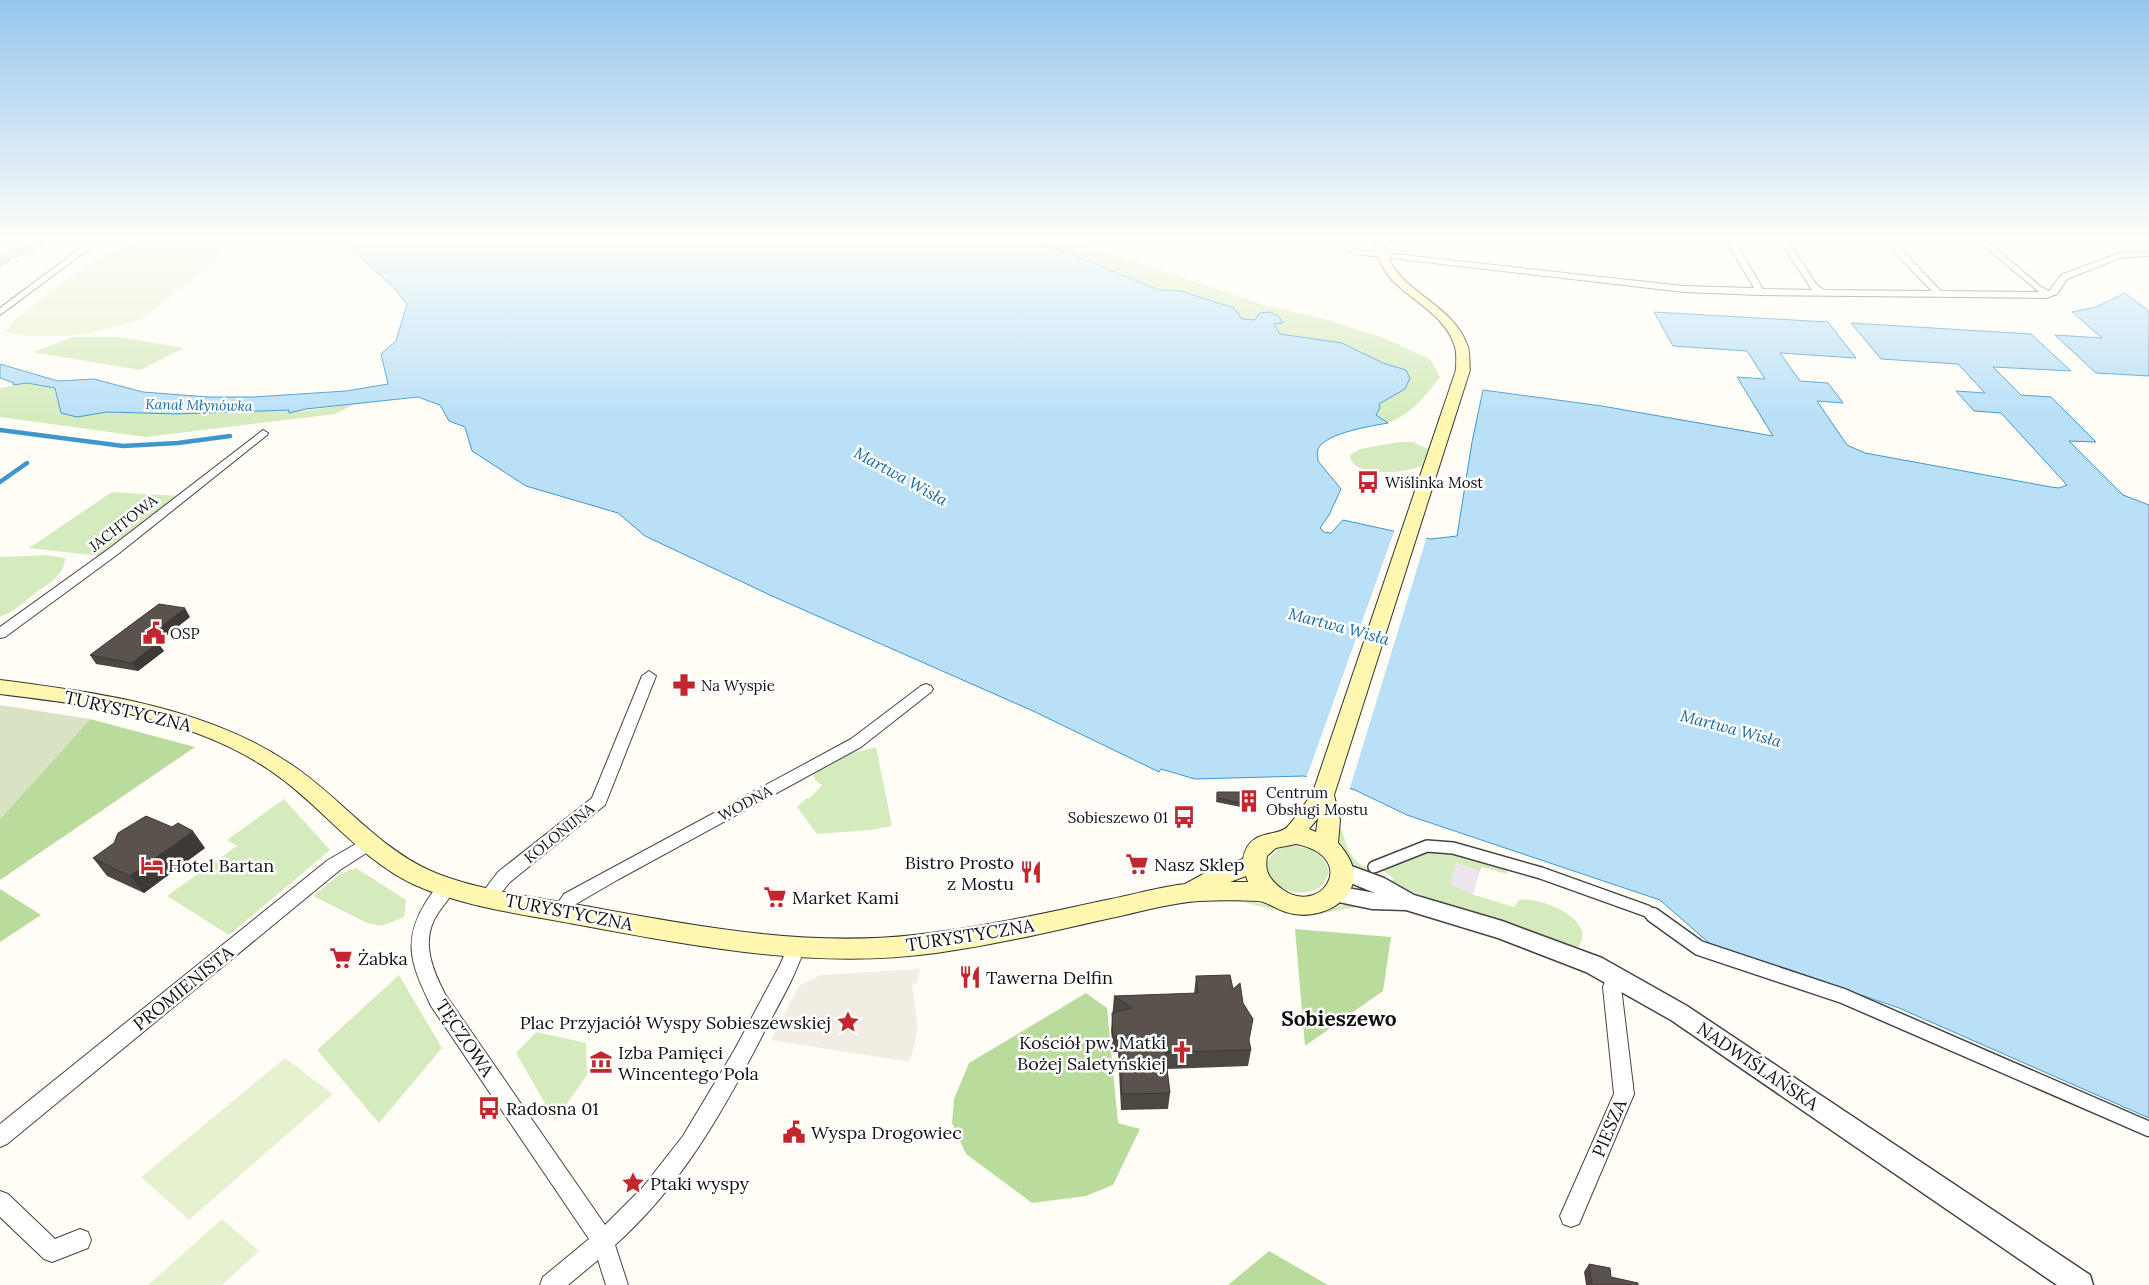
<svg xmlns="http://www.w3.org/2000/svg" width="2149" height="1285" font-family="Lora,serif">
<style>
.industrial{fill:#eee6ef}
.green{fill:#d5ebbd}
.forest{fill:#b9dc9c}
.cemetery{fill:#d9e3c4}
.pitch{fill:#e6f2cf}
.plaza{fill:#f1ede2}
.water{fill:#b9e0f7;stroke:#3f96cf}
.pier{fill:#fffdf5}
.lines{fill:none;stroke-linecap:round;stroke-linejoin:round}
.stream{stroke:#3f96cf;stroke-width:4.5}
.pedestrian-far1-casing{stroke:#444;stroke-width:14}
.pedestrian-casing{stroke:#444;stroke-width:17}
.minor-casing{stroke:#444;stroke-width:2}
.tertiary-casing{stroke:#444;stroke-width:3}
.secondary-casing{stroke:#333;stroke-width:2}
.pedestrian-far1{stroke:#fff;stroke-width:11}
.pedestrian{stroke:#fff;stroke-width:14}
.minor{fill:#fff;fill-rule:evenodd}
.tertiary{fill:#fff;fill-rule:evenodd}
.secondary{fill:#fff6b0;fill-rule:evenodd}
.wall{fill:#4d4742}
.shaded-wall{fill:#3f3936}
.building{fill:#5a524d;stroke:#3f3936}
.labels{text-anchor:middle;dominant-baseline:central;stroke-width:5;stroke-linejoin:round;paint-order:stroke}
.far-water-label{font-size:14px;font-style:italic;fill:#1768a6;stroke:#fff}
.poi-label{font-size:15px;fill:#111;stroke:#fff;text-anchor:start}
.street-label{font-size:15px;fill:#111;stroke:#fff}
.water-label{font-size:16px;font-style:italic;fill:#1768a6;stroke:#fff}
.near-street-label{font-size:18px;fill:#111;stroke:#fff}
.near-poi-label{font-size:18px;fill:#111;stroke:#fff;text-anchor:start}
.near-quarter-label{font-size:21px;font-weight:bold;fill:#111;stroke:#fff}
</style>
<rect width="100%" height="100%" fill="#fffdf5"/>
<!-- industrial -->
<path class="industrial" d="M 1444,859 L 1480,871 L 1473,895 L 1436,881 Z"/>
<!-- green -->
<path class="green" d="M 1029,240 L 1070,240 L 1264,305 L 1325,319 L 1384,338 L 1430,359 L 1440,377 C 1424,398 1412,413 1388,423 L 1376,415 L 1380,408 L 1379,404 L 1405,389 L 1406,370 L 1383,363 L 1342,343 L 1280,334 L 1273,324 L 1282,323 L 1242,319 L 1234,308 L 1181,291 L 1159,290 L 1074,255 Z
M 73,337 L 120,337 L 184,348 L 140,370 L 33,352 Z
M 27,383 L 56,388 L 56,395 L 77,417 L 107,412 L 177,414 L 289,410 L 289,413 L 355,404 L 335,414 L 146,437 L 0,417 L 0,388 Z
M 1399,442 L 1413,442 L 1428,449 L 1423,465 C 1409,474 1350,478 1350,455 L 1360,449 Z
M 112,492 L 181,496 L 100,556 L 29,548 Z
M 45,555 L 65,558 C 64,578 46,584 33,595 C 21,604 14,612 0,617 L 0,557 Z
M 876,747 L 892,826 L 871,830 L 817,834 L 797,807 L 807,798 L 809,799 L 822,785 L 816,781 L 811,772 L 846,755 Z
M 284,799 L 330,850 L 229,935 L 167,896 L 237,846 L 227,840 Z
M 1335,827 L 1342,830 C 1345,841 1348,852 1356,861 C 1362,866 1368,867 1372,874 C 1348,867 1340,850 1335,827 Z
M 1289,846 C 1308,846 1324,853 1329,873 L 1322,886 C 1284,911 1241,858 1289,846 Z
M 1440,849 L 1508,869 L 1507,874 L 1482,867 L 1480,871 L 1456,863 L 1450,884 L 1474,895 L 1514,907 L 1519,900 C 1537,897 1577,912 1582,932 C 1584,939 1580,944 1577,950 L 1392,885 L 1393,878 L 1382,870 L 1428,850 Z
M 356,868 L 406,900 L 404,917 L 382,926 L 367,923 L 313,896 L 339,875 Z
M 1243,902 C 1269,901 1288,916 1313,914 C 1330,912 1345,899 1362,906 L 1308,916 L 1292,914 Z
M 399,975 L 442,1048 L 379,1123 L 317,1050 Z
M 536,1032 L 586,1043 L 587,1075 L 555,1121 L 516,1053 Z"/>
<!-- forest -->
<path class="forest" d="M 90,719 L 195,747 L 0,880 L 0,819 Z
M 0,889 L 41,915 L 0,942 Z
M 1295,929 L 1391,937 L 1383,991 L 1305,1046 Z
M 1086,993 L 1107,1008 L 1118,1123 L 1140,1129 L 1113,1185 L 1086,1196 L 1032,1203 L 966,1154 L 952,1123 L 954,1099 L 969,1063 Z
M 1269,1251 L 1328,1285 L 1228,1285 Z"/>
<!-- cemetery -->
<path class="cemetery" d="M 0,705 L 90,719 L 0,819 Z"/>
<!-- pitch -->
<path class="pitch" d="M 143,240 L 216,240 L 223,245 L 221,255 L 143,319 L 82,335 L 25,336 L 5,332 L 13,321 C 53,291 93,251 143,240 Z
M 285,1058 L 333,1094 L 189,1220 L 141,1177 Z
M 222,1219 L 259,1251 L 222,1285 L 148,1285 Z"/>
<!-- plaza -->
<path class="plaza" d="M 920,969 L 917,983 L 912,985 L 918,1029 L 910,1062 L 771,1040 L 799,986 L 820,975 Z"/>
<!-- water -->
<path class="water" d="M 342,240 L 1029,240 L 1074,255 L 1159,290 L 1181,291 L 1234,308 L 1242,319 L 1255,320 L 1260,313 L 1270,312 L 1279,317 L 1283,323 L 1274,324 L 1280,334 L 1342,343 L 1383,363 L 1406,370 L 1410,378 L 1405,389 L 1379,404 L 1380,408 L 1376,415 L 1388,423 C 1372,426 1325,433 1318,449 C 1317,452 1318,457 1318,461 L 1341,489 L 1329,515 L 1320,528 L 1324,532 L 1331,533 L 1343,520 L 1430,539 L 1457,536 L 1472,442 L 1483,390 L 1602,406 L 1773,436 L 1737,377 L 1765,379 L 1747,351 L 1673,346 L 1654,312 L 1828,322 L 1856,358 L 1780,353 L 1800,381 L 1828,383 L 1843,403 L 1817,401 L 1847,445 L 1865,453 L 2051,487 L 2059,488 L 2067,485 L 2001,413 L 1974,411 L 1956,391 L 1985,393 L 1958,364 L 1881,359 L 1851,323 L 2031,334 L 2071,371 L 1993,367 L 2021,395 L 2051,397 L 2096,442 L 2069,441 L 2123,495 L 2149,505 L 2149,1118 L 1899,1008 L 1709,943 L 1660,900 L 1407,815 L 1355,790 L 1304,776 L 1195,779 L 1161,769 L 1159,772 L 1033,711 L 772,596 L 645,536 L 618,513 L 526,486 L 472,451 L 465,427 L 449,421 L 440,405 L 418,397 L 306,409 L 289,413 L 289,410 L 177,414 L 107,412 L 77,417 L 61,413 L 55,388 L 27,383 L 13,385 L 14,383 L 0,378 L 0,364 L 58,381 L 94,379 L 143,392 L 208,397 L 253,397 L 346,391 L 388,384 L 381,354 L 396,341 L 407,304 L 394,288 Z
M 43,242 L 44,244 C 34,252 20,257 8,258 L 9,261 L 0,266 L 0,259 C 8,250 29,241 43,242 Z
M 2125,293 L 2149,311 L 2149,376 L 2096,373 L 2055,335 L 2102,338 L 2072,312 L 2096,307 Z"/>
<!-- pier -->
<path class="pier" d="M 1395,529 L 1427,536 L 1349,791 L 1306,779 Z"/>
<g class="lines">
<!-- stream -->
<path class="stream" d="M 0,430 L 123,446 L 178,443 L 230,436
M 0,482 L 27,463"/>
<defs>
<path id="pedestrian-far1" d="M 1374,867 L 1427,846 L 1453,848 L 1541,873 L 1647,911 L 1655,917"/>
<path id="pedestrian" d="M 1653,915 L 1699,948 L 1843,996 L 2149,1129"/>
<path id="minor" d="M 91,240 L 101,240 L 0,315 L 0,308 Z
M 1322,240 L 1334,240 L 1357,250 L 1684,286 L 1754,288 L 1726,240 L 1734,240 L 1763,289 L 1812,290 L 1779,240 L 1787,240 L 1817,285 L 1824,290 L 1932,291 L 1894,252 L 1891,240 L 1899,240 L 1901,249 L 1941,291 L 2039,292 L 1977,240 L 1986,240 L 2040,286 L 2049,291 L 2061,275 L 2119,253 L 2149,252 L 2149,256 L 2123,257 L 2067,279 L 2057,294 L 2046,298 L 1761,295 L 1684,292 L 1355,254 Z
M 263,430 L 268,433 L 267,435 L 118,554 L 5,637 L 0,638 L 0,627 L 110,548 Z
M 649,671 L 656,676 L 605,805 L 510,882 L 494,902 L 488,904 L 482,902 L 479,897 L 498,872 L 592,798 L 642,676 Z
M 926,684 L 931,686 L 933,689 L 931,692 L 861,747 L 619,879 L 576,904 L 567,916 L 561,918 L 555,916 L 552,911 L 564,894 L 851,739 L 921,686 Z
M 368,837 L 374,838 L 376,843 L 374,848 L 340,870 L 7,1144 L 0,1147 L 0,1124 L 328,860 Z
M 447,880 L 453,882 L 456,887 C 450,899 440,908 434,920 C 422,945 433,971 445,994 L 605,1225 L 643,1187 L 683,1136 L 735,1049 L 780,965 L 789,944 L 795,941 L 801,944 L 804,949 C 794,980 776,1009 761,1038 C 721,1115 680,1187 615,1245 L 628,1285 L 606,1285 L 598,1260 L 568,1285 L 540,1285 L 543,1277 L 589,1239 L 431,1006 C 412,966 401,942 426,902 C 432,893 438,883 447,880 Z
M 1616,968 L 1623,970 L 1625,976 L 1621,987 L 1634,1094 L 1579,1224 L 1571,1227 L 1563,1224 L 1560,1216 L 1614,1094 L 1603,987 L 1609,970 Z
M 0,1191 L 8,1194 L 55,1239 L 80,1229 L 88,1232 L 91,1240 L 88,1248 L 52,1262 L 44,1259 L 0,1217 Z"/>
<path id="tertiary" d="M 1343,863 L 1384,878 L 1414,895 L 1502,921 L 1602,958 L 1687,1006 L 2090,1275 L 2093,1285 L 2057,1285 L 1671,1020 L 1586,972 L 1498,938 L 1406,910 L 1372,909 L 1329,900 L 1326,894 L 1329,888 L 1336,886 L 1375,893 L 1336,877 L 1333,871 L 1336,865 Z"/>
<path id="secondary" d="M 1372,240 L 1383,240 C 1385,246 1386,253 1389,259 C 1406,295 1455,306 1468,347 C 1470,354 1469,363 1470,370 L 1334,795 L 1340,820 L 1338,843 C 1347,853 1357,868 1353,883 C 1345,910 1310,920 1286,912 C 1276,909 1268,902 1258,901 C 1239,900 1218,900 1199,901 C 1169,903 1140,912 1111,918 C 1053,931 995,945 936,953 C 814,970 694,946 574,924 C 522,914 464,907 415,885 C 363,861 327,813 282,779 C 202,718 97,706 0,694 L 0,680 C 100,693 207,707 292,765 C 341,798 377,847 431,871 C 476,891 547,899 596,908 C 701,927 807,947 914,935 C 980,928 1046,913 1111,899 C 1136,894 1160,887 1185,884 L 1214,868 L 1243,859 C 1249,827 1277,838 1287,827 C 1297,817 1305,803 1313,792 L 1456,370 C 1456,363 1457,354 1455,347 C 1446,315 1411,301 1390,278 C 1381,266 1376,254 1372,240 ZM 1318,818 L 1316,832 L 1309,829 ZM 1296,844 C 1364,858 1317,924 1276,884 C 1267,875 1265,869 1267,856 L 1276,848 ZM 1246,876 L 1248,882 L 1229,882 L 1230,882 Z"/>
</defs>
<!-- pedestrian-far1 casing -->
<use href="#pedestrian-far1" class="pedestrian-far1-casing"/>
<!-- pedestrian casing -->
<use href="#pedestrian" class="pedestrian-casing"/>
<!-- minor casing -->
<use href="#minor" class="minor-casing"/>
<!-- tertiary casing -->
<use href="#tertiary" class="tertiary-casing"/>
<!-- secondary casing -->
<use href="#secondary" class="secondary-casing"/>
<!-- pedestrian-far1 -->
<use href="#pedestrian-far1" class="pedestrian-far1"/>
<!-- pedestrian -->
<use href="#pedestrian" class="pedestrian"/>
<!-- minor -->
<use href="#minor" class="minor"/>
<!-- tertiary -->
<use href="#tertiary" class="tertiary"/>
<!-- secondary -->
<use href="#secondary" class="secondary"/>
</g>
<!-- wall -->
<path class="wall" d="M 190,617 L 157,643 L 164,651 L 138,671 L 96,664 L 90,655 Z
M 1217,792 L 1256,806 L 1256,810 L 1216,802 Z
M 205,848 L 144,893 L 107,876 L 93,858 Z
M 1196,976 L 1233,989 L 1249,1041 L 1251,1050 L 1248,1066 L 1167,1069 L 1170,1093 L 1168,1109 L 1121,1110 L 1118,1052 L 1113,1052 L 1111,1030 L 1114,996 L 1194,994 Z
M 1589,1264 L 1611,1277 L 1638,1285 L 1586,1285 L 1584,1272 Z"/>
<!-- shaded-wall -->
<path class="shaded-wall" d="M 185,608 L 190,617 L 149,649 L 143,640 Z
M 158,643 L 164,651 L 138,671 L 132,663 Z
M 193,831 L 205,848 L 144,893 L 130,876 Z"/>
<!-- building -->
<path class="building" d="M 159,604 L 185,608 L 143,640 L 158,643 L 132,663 L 90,655 Z
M 1217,792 L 1254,792 L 1256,806 L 1217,798 Z
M 146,816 L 172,827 L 178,823 L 193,831 L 130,876 L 93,858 L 114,843 L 118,833 Z
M 1230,975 L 1233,989 L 1240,983 L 1243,1003 L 1253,1019 L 1249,1040 L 1251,1050 L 1165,1052 L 1170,1093 L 1122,1094 L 1119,1036 L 1113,1036 L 1112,1013 L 1132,1008 L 1114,996 L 1198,993 L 1196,976 Z
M 1589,1264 L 1610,1268 L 1611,1277 L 1638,1283 L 1638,1285 L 1592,1285 Z"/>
<!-- sky -->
<linearGradient id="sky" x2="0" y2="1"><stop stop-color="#95c6ee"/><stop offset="0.57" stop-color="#fffefa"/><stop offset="1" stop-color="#fffefa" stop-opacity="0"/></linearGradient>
<rect width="2149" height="420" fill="url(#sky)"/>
<!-- icons -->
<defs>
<symbol id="bus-bare" viewBox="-9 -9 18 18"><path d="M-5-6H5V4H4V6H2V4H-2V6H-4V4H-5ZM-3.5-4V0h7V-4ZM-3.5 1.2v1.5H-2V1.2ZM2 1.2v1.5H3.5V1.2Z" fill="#c4262e" stroke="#fff" stroke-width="2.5" paint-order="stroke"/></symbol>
<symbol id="civic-bare" viewBox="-9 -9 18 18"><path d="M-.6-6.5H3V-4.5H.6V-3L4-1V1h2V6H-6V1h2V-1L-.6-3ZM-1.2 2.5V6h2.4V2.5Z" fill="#c4262e" stroke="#fff" stroke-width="2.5" paint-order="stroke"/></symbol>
<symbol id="pharmacy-bare" viewBox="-9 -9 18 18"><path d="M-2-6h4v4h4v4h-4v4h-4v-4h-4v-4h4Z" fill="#c4262e" stroke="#fff" stroke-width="2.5" paint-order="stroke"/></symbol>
<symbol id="building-bare" viewBox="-9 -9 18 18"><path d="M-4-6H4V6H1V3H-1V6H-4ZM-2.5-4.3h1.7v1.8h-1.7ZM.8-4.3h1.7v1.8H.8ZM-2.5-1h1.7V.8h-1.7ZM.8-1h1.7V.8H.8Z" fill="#c4262e" stroke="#fff" stroke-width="2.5" paint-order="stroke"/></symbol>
<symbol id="supermarket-bare" viewBox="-9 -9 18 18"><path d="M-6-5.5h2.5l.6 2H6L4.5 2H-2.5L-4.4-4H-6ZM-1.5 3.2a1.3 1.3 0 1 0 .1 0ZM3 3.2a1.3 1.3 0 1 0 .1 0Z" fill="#c4262e" stroke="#fff" stroke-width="2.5" paint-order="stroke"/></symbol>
<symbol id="hotel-bare" viewBox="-9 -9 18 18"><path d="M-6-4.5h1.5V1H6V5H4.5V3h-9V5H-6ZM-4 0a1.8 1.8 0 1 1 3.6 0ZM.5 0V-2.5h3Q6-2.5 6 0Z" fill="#c4262e" stroke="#fff" stroke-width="2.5" paint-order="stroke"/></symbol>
<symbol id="restaurant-bare" viewBox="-9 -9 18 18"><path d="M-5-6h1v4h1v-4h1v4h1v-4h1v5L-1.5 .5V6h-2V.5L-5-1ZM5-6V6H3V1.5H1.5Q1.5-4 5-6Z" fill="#c4262e" stroke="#fff" stroke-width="2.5" paint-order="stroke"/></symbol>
<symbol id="sight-bare" viewBox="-9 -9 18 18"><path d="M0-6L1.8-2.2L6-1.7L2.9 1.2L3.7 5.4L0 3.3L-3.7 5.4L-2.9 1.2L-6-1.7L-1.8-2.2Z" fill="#c4262e" stroke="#fff" stroke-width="2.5" paint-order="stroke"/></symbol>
<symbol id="church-bare" viewBox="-9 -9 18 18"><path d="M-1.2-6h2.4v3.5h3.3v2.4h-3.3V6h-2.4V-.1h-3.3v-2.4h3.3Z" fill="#c4262e" stroke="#fff" stroke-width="2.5" paint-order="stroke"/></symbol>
<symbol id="museum-bare" viewBox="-9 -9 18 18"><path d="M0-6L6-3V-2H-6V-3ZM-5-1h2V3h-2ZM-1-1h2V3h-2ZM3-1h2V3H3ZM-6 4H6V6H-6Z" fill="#c4262e" stroke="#fff" stroke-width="2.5" paint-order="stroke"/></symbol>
</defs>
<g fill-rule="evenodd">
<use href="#bus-bare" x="1352" y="466" width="32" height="32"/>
<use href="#civic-bare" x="138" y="617" width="32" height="32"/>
<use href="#pharmacy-bare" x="668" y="669" width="32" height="32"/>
<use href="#building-bare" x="1233" y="785" width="32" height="32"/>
<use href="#bus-bare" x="1168" y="801" width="32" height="32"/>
<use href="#supermarket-bare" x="1121" y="848" width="32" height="32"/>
<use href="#hotel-bare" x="136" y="849" width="32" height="32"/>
<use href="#restaurant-bare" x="1015" y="856" width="32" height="32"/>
<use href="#supermarket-bare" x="759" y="881" width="32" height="32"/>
<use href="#supermarket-bare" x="325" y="942" width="32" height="32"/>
<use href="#restaurant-bare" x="954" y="961" width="32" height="32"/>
<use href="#sight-bare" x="832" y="1006" width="32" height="32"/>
<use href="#church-bare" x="1166" y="1036" width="32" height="32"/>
<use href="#museum-bare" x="585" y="1046" width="32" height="32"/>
<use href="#bus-bare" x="473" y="1092" width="32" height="32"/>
<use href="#civic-bare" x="778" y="1116" width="32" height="32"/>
<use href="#sight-bare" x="617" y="1167" width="32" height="32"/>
</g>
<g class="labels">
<!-- far-water labels -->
<g class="far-water-label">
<text transform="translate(199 405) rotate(1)">Kanał Młynówka</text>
</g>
<!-- poi labels -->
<g class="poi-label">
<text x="1385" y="482">Wiślinka Most</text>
<text x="170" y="633">OSP</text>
<text x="701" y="685">Na Wyspie</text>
<text x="1266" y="792">Centrum<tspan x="1266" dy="17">Obsługi Mostu</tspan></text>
<text x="1168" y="817" text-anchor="end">Sobieszewo 01</text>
</g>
<!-- street labels -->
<g class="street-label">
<text transform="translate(123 523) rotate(-38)">JACHTOWA</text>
<text transform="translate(745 803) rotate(-28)">WODNA</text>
<text transform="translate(559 833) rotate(-39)">KOLONIJNA</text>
</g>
<!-- water labels -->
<g class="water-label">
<text transform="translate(901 476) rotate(29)">Martwa Wisła</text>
<text transform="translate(1339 626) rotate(15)">Martwa Wisła</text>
<text transform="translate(1731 728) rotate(15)">Martwa Wisła</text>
</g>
<!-- near-street labels -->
<g class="near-street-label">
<text transform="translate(128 711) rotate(13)">TURYSTYCZNA</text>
<text transform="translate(569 912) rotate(11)">TURYSTYCZNA</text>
<text transform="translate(970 935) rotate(-9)">TURYSTYCZNA</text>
<text transform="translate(183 988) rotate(-39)">PROMIENISTA</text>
<text transform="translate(465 1038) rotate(56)">TĘCZOWA</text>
<text transform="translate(1758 1066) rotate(34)">NADWIŚLAŃSKA</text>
<text transform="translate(1609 1128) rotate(-67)">PIESZA</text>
</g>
<!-- near-poi labels -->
<g class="near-poi-label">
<text x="1014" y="862" text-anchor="end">Bistro Prosto<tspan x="1014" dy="21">z Mostu</tspan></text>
<text x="1154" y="864">Nasz Sklep</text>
<text x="168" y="865">Hotel Bartan</text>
<text x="792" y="897">Market Kami</text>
<text x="358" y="958">Żabka</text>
<text x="986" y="977">Tawerna Delfin</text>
<text x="831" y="1022" text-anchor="end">Plac Przyjaciół Wyspy Sobieszewskiej</text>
<text x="1166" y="1042" text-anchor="end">Kościół pw. Matki<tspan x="1166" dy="21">Bożej Saletyńskiej</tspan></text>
<text x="618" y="1052">Izba Pamięci<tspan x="618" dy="21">Wincentego Pola</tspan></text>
<text x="506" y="1108">Radosna 01</text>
<text x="811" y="1132">Wyspa Drogowiec</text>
<text x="650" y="1183">Ptaki wyspy</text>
</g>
<!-- near-quarter labels -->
<g class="near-quarter-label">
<text x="1339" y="1018">Sobieszewo</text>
</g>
</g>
</svg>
